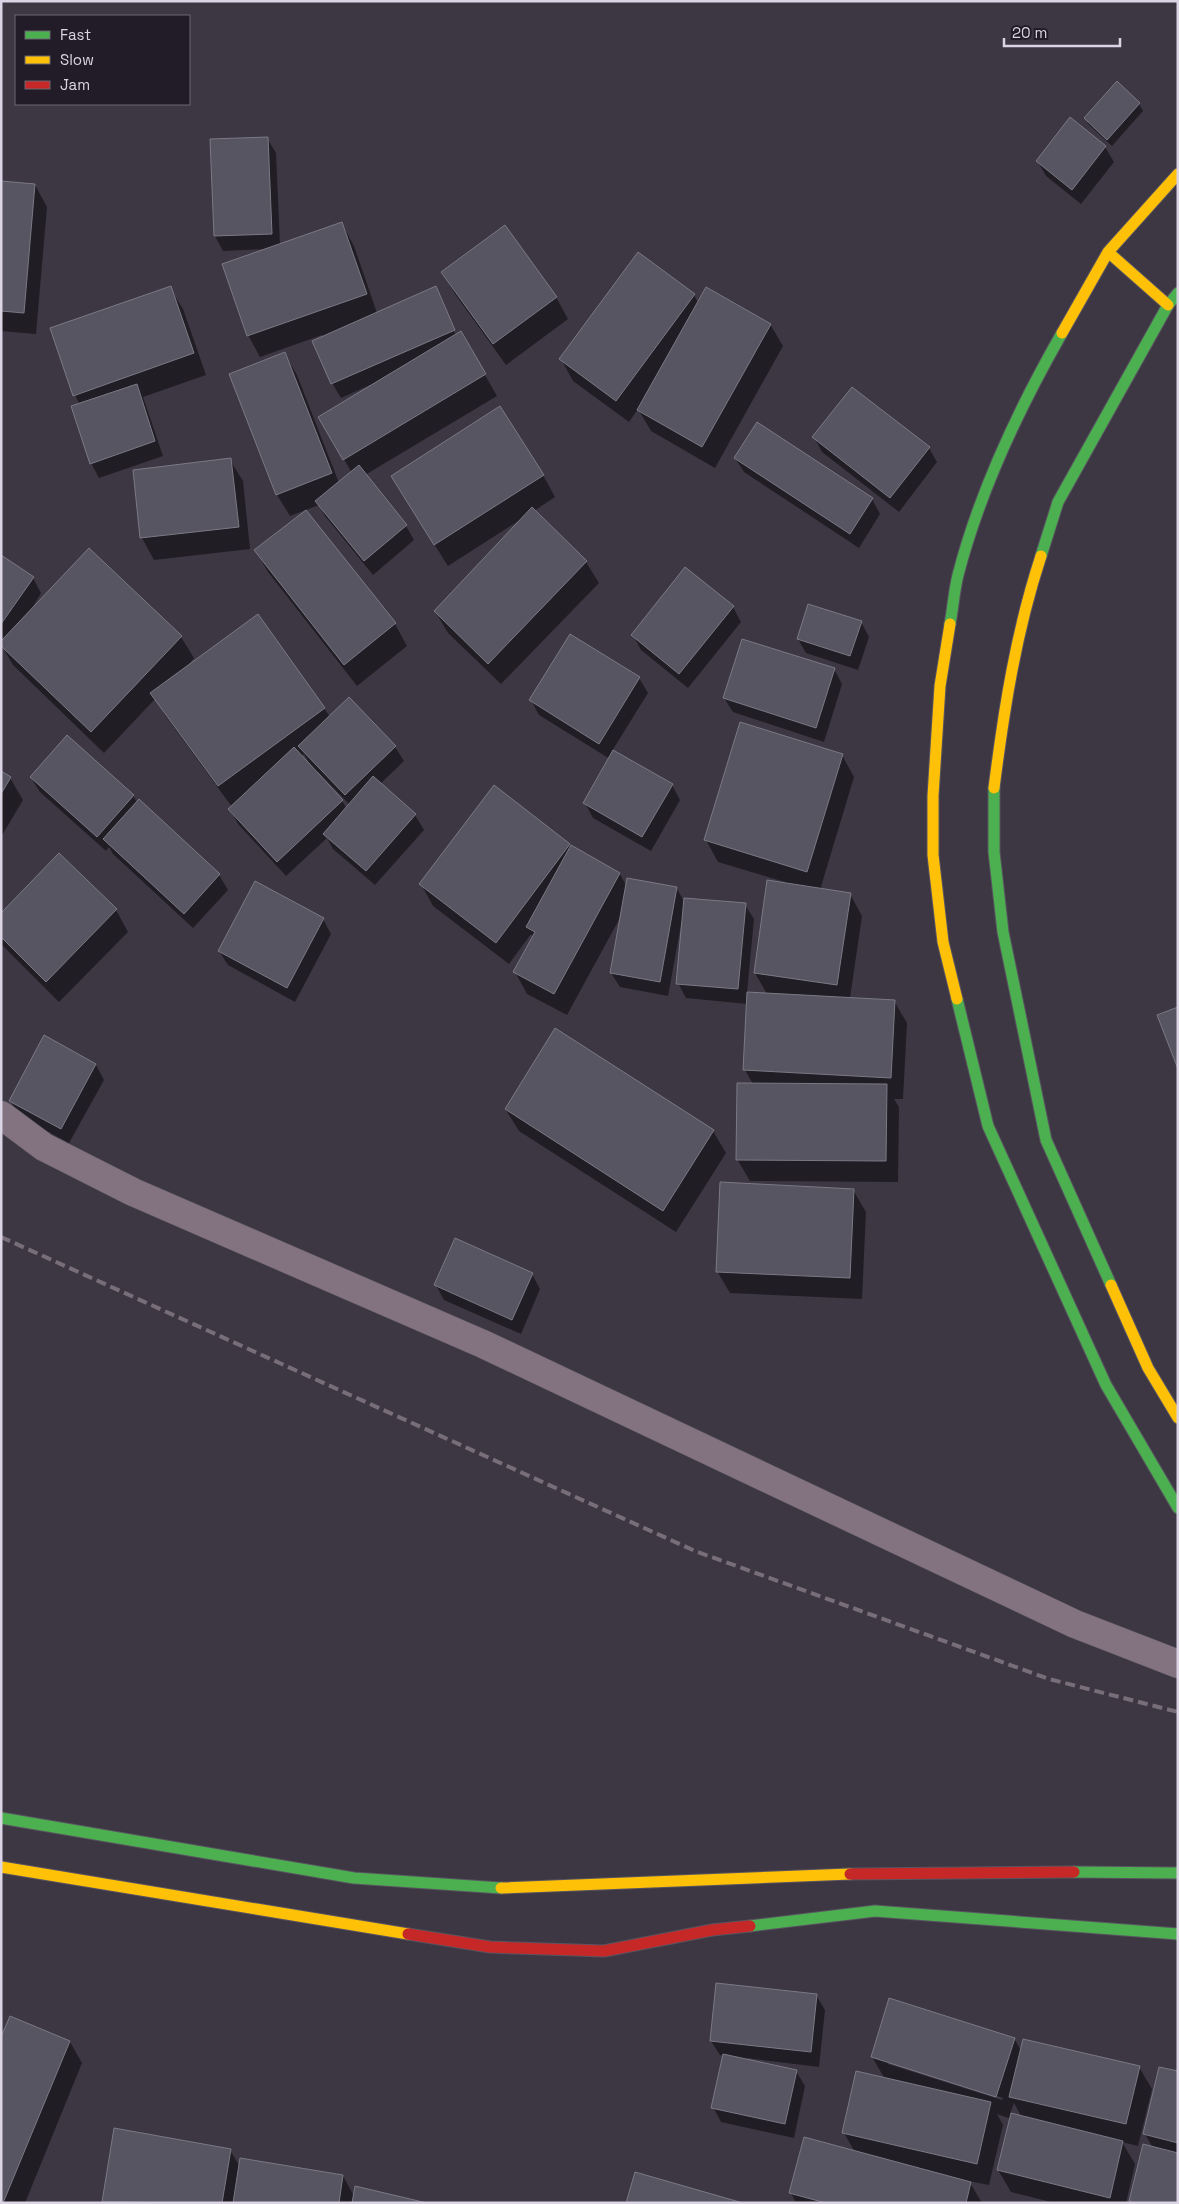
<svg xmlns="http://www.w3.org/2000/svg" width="1179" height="2204" font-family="'Space Grotesk',sans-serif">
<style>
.shadow{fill:#0007;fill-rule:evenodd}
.building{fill:#565561;stroke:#7b7985}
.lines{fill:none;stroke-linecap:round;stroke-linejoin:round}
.street-casing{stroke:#595460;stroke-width:29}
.fast-casing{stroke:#595460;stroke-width:13}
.slow-casing{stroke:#595460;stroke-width:13}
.jam-casing{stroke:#595460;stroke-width:13}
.street{stroke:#837380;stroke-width:28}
.fast{stroke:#4caf50;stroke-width:11}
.slow{stroke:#ffc107;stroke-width:11}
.jam{stroke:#c62828;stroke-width:11}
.rail{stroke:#786e7a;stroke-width:4;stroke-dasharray:10 5;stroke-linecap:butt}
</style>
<rect width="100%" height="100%" fill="#3d3744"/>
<!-- shadow -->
<path class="shadow" d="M 1117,83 L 1139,104 L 1143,111 L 1112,146 L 1089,125 L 1085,118 Z
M 267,138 L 276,153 L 280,245 L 342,224 L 354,246 L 377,313 L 435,288 L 443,302 L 441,302 L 456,336 L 461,333 L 497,396 L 365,475 L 406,526 L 414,540 L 373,575 L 325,516 L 319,505 L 290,516 L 277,495 L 284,353 L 297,375 L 339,483 L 352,473 L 341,454 L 371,387 L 370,385 L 341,398 L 332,383 L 322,335 L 260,357 L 248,335 L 267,249 L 223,251 L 215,236 Z
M 1105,147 L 1114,162 L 1081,204 L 1046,176 L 1038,162 Z
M 1,182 L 35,185 L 47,207 L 36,334 L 1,331 Z
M 443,273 L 556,297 L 568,319 L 506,365 L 455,294 Z
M 170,288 L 183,309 L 206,375 L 143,397 L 163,456 L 99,478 L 91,463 L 80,405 L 75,395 L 52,329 Z
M 694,295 L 698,303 L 770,324 L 783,346 L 715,468 L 651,431 L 638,409 L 629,422 L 573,381 L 561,359 Z
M 814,437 L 929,448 L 937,462 L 899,512 L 822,452 Z
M 735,458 L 872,499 L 880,514 L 859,548 L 744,472 Z
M 230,460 L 243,481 L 250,549 L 154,560 L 142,538 L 135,471 Z
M 543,475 L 555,497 L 534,511 L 586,562 L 599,583 L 501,684 L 448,633 L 435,611 L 523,518 L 448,566 L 405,498 Z
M 306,511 L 395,624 L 407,646 L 357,686 L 268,572 L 256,551 Z
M 1,556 L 33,578 L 41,593 L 30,612 L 181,637 L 194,658 L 186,668 L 324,708 L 330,717 L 395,747 L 404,761 L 380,784 L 415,815 L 424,830 L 375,885 L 333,849 L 327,838 L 286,876 L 238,824 L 230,809 L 232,807 L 165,715 L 155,699 L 104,753 L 13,665 L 3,648 L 1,651 ZM 304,754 L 310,765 L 301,756 ZM 318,772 L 350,805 L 347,809 L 342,801 L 316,773 Z
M 733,607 L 741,622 L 688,688 L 641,650 L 633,635 Z
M 861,622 L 869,637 L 858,670 L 806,653 L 798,639 Z
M 834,669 L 842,684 L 824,742 L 733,712 L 724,698 Z
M 639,678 L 648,693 L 612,751 L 672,785 L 680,800 L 651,851 L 593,818 L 585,803 L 610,759 L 539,715 L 531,700 Z
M 842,755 L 854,777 L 820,890 L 850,894 L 862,916 L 850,998 L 894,1001 L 907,1023 L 903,1099 L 894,1099 L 899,1107 L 898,1182 L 750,1181 L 737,1159 L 753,1084 L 745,1070 L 748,1004 L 686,998 L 678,983 L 683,925 L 681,925 L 668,996 L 620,987 L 611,973 L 621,916 L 567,1015 L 527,994 L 515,972 L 534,938 L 531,934 L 509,964 L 433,906 L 421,884 L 569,845 L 620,874 L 627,887 L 677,889 L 685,903 L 745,905 L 754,919 L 747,993 L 767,994 L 755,973 L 785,882 L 718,862 L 706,840 Z
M 1,773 L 10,778 L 23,800 L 1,837 Z
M 31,778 L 133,795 L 137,803 L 139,801 L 219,875 L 228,890 L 193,928 L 113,854 L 109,847 L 106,851 L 40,792 Z
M 116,910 L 128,932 L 59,1002 L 1,944 L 1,915 Z
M 323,919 L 331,934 L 295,1002 L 228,965 L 219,951 Z
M 556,1030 L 713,1131 L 726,1153 L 676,1232 L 519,1131 L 506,1110 Z
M 96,1065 L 104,1080 L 69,1143 L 19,1116 L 11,1101 Z
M 853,1190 L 866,1212 L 862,1299 L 730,1293 L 717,1271 Z
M 532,1274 L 540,1289 L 521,1334 L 444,1300 L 436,1285 Z
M 816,1995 L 825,2010 L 819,2067 L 747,2058 L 747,2060 L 796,2071 L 805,2086 L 794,2138 L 721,2122 L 713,2107 L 724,2056 L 720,2055 L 711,2041 Z
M 890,1999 L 1015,2040 L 1022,2052 L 1139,2067 L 1152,2089 L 1138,2146 L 1122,2142 L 1135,2164 L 1126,2203 L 1055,2203 L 1011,2192 L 998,2170 L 1011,2119 L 997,2114 L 1003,2125 L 989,2185 L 969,2181 L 982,2203 L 796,2203 L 791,2193 L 855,2152 L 844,2133 L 885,2079 L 872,2057 ZM 888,2061 L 1003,2098 L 1002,2100 L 888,2064 ZM 1014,2103 L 1022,2118 L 1010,2114 Z
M 1,2040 L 70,2042 L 82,2063 L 25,2203 L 1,2203 Z
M 1178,2072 L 1178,2203 L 1131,2203 L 1130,2201 L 1153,2148 L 1145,2134 Z
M 230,2150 L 240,2167 L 343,2176 L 354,2196 L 422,2203 L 103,2202 Z"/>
<!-- building -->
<path class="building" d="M 1117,81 L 1140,103 L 1107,140 L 1084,118 Z
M 1070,117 L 1106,146 L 1072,190 L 1036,161 Z
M 268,137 L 272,234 L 214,236 L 210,139 Z
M 1,181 L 35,184 L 24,313 L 1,311 Z
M 342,222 L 367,294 L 247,336 L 222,264 Z
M 505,225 L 557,297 L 493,344 L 441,272 Z
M 638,252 L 695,294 L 616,401 L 559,359 Z
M 171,286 L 194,353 L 73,396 L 50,328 Z
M 436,286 L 455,330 L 331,384 L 312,341 Z
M 706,287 L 771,324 L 702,447 L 637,410 Z
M 461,331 L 486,374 L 343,460 L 318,417 Z
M 285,352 L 332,473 L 276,495 L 229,374 Z
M 137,384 L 155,441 L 90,464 L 71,406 Z
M 852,387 L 930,447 L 890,498 L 812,437 Z
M 500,406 L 544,475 L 434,545 L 391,476 Z
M 757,422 L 873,498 L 850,534 L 734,458 Z
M 231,458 L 239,527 L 140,538 L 133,470 Z
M 359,465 L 407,525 L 364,561 L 315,501 Z
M 532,507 L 587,561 L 488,664 L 434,611 Z
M 306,510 L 396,623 L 344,665 L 254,550 Z
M 89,548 L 182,636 L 91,732 L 1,646 L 1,641 Z
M 1,555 L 34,577 L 1,624 Z
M 685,567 L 734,606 L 679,674 L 631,635 Z
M 808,604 L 862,621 L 850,656 L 797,639 Z
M 258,614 L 325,708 L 218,786 L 150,693 Z
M 570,634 L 640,677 L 599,744 L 529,700 Z
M 742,639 L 835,668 L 816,728 L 723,698 Z
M 349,697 L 396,746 L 345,795 L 298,746 Z
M 740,722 L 843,754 L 807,872 L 704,840 Z
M 67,735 L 134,795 L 97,837 L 30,777 Z
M 294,747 L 343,800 L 277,862 L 228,809 Z
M 613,750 L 673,784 L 642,837 L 583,803 Z
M 1,771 L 11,777 L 1,794 Z
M 373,776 L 416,814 L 366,871 L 323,834 Z
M 494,785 L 570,844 L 496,943 L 419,884 Z
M 139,799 L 220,874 L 184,914 L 103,839 Z
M 571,845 L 620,873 L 554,994 L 513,972 L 535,932 L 526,927 Z
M 59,853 L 117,909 L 46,982 L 1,937 L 1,913 Z
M 627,878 L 677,887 L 660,982 L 610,973 Z
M 767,880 L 851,893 L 837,985 L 754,973 Z
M 255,881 L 324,918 L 287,988 L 218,951 Z
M 684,898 L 746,903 L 738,989 L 676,984 Z
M 747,992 L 895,1000 L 891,1078 L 743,1070 Z
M 1178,1007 L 1178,1069 L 1157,1015 Z
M 555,1028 L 714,1130 L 663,1211 L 505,1109 Z
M 44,1035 L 96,1064 L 61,1129 L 9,1101 Z
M 737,1083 L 887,1084 L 886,1161 L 736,1160 Z
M 720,1182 L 854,1189 L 850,1278 L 716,1272 Z
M 455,1238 L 533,1273 L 512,1320 L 434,1285 Z
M 716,1983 L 817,1994 L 811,2052 L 710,2041 Z
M 889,1998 L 1015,2038 L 996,2097 L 871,2057 Z
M 10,2016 L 70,2041 L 3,2203 L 1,2202 L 1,2037 Z
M 1023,2039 L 1140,2066 L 1126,2124 L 1009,2097 Z
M 723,2054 L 797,2070 L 785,2124 L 711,2108 Z
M 1159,2067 L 1178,2071 L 1178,2143 L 1143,2134 Z
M 856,2071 L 991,2102 L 977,2164 L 842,2133 Z
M 1011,2113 L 1123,2141 L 1110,2198 L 997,2170 Z
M 114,2128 L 231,2149 L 222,2203 L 102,2202 Z
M 804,2137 L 971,2182 L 966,2203 L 826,2203 L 789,2193 Z
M 1143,2144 L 1178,2153 L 1178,2203 L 1136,2203 L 1129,2201 Z
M 240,2158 L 343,2175 L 339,2203 L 233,2203 Z
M 635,2172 L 743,2203 L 626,2203 Z
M 355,2186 L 427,2203 L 352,2203 Z"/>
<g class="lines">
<defs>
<path id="street" d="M 1,1115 L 44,1147 L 133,1192 L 483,1344 L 1075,1624 L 1178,1664"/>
<path id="fast" d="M 1041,556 L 1058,502 L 1168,305 L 1178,293
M 950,624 C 953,608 954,591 958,575 C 980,490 1018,410 1062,333
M 994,788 L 994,852 L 1003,932 L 1046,1140 L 1111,1285
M 957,999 L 988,1126 L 1106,1385 L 1178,1508
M 1,1818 L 354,1878 L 501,1888
M 1074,1872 L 1178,1873
M 750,1926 L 875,1911 L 1178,1934"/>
<path id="slow" d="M 1108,252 L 1168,305
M 1062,333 L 1108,252 L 1178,174
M 950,624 L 940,686 L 933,796 L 933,855 L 943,942 L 957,999
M 994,788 C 1004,709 1016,632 1041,556
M 1111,1285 L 1148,1368 L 1178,1418
M 1,1867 L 408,1934
M 501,1888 L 850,1874"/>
<path id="jam" d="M 850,1874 L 1074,1872
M 408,1934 L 490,1947 L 604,1951 L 712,1930 L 750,1926"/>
</defs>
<!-- street casing -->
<use href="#street" class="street-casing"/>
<!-- fast casing -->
<use href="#fast" class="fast-casing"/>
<!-- slow casing -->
<use href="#slow" class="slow-casing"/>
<!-- jam casing -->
<use href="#jam" class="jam-casing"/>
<!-- street -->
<use href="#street" class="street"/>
<!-- fast -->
<use href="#fast" class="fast"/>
<!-- slow -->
<use href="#slow" class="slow"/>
<!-- jam -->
<use href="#jam" class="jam"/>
<!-- rail -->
<path class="rail" d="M 1,1237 L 695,1551 L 1049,1679 L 1178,1712"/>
</g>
<!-- border -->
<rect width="1179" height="2204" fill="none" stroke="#dbd4e4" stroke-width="5"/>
<!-- legend -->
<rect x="15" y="15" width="175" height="90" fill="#211c27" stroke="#6b6673"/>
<rect x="25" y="31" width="25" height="8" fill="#4caf50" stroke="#6b6673"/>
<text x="60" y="40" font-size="15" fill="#dbd4e4">Fast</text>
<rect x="25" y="56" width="25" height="8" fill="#ffc107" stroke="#6b6673"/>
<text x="60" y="65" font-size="15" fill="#dbd4e4">Slow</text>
<rect x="25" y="81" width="25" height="8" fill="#c62828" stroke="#6b6673"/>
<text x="60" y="90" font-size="15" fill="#dbd4e4">Jam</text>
<!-- scale -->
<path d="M1004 38v8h116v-8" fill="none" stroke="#dbd4e4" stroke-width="2.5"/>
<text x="1012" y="38" font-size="15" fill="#dbd4e4" stroke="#211c27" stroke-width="4" paint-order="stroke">20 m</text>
</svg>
